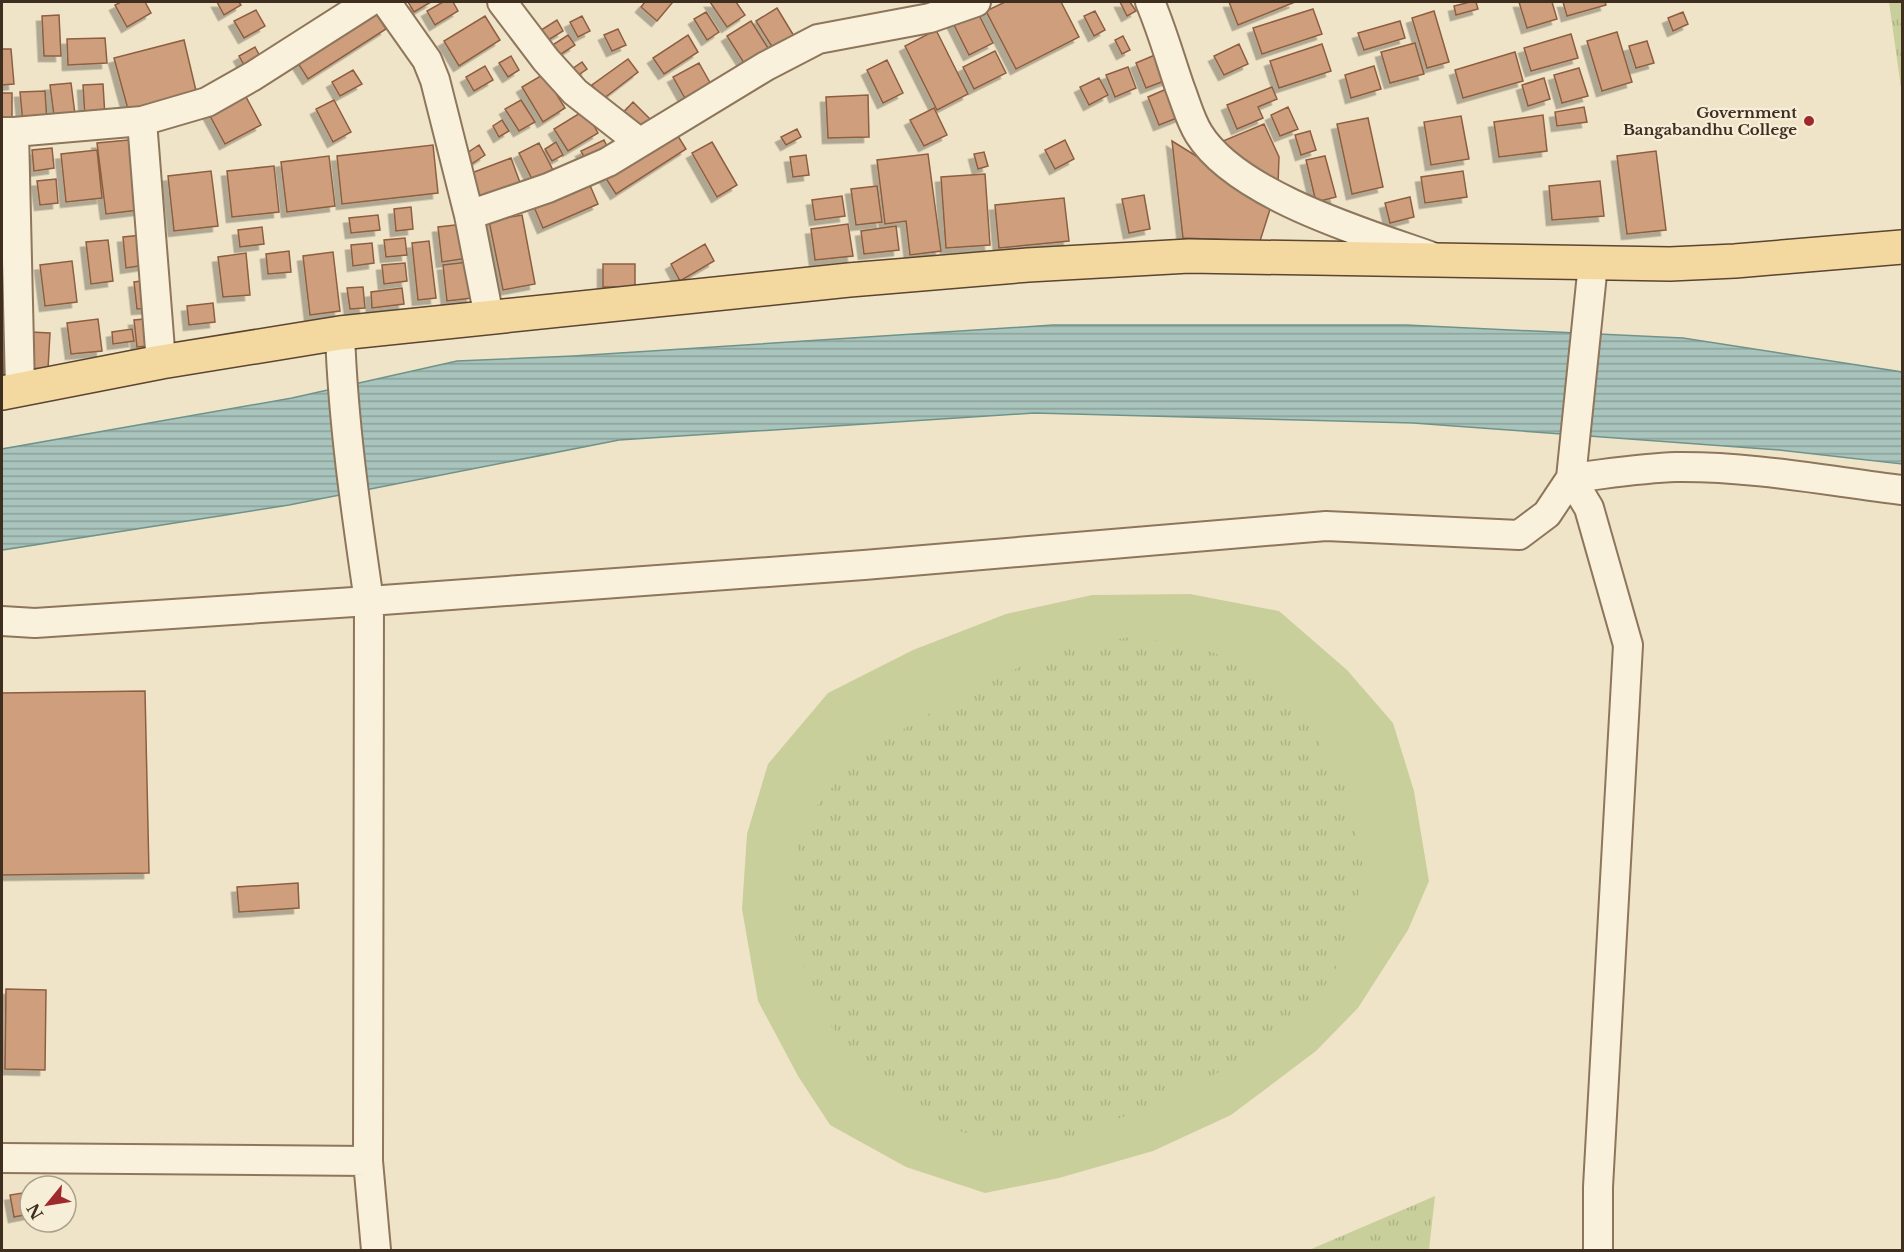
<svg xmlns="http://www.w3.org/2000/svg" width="1904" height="1252" font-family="'Libre Baskerville',serif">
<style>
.green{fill:#c9cf9b}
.park{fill:url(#park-tufts)}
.water{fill:url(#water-rules);stroke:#6f938a;stroke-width:1.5}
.building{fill:#cf9f7d;stroke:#8d5f41;stroke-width:1.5;filter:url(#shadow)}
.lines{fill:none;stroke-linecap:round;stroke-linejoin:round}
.minor-casing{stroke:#8d765c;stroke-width:32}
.major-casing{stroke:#5b4430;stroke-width:36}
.minor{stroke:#faf1dc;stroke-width:28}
.major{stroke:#f3d9a0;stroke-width:33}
.poi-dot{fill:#9e2a2b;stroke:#f7eed8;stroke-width:2}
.labels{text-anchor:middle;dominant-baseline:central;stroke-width:4.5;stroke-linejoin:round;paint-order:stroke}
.poi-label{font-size:15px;font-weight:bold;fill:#3d2e20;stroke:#f7eed8;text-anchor:end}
</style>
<defs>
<pattern id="park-tufts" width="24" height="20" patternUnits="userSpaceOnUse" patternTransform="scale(1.5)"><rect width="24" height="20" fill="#c9cf9b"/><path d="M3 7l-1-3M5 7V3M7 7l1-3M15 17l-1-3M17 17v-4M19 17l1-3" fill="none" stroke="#aeb285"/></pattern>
<pattern id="water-rules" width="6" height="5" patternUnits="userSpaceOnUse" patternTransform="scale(1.5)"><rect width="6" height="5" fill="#a9c4bc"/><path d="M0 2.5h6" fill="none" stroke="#8ba098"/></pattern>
<filter id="shadow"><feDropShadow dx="-5.5" dy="5.5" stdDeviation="0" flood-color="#0004"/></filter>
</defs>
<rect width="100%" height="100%" fill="#f0e4c8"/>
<!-- green -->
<path class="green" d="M 1190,594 L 1279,611 L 1347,670 L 1393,723 L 1414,791 L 1429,881 L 1408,930 L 1358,1008 L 1316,1051 L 1231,1115 L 1153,1151 L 1059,1178 L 985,1193 L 906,1167 L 830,1125 L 798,1076 L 758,1001 L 742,909 L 747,834 L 768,764 L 828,693 L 913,650 L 1006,614 L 1092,595 Z"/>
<!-- park -->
<path class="park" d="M 1889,2 L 1902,2 L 1902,95 Z
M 1136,636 L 1212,652 L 1270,676 L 1309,725 L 1346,788 L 1364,870 L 1344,956 L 1301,1022 L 1242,1061 L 1148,1107 L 1070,1138 L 995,1142 L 916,1118 L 858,1071 L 812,994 L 786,906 L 803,822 L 858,756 L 956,698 L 1052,651 Z
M 1435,1196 L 1429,1250 L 1309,1250 Z"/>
<!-- water -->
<path class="water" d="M 1053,325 L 1406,325 L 1683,338 L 1902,372 L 1902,464 L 1779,450 L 1413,423 L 1034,413 L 619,440 L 289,505 L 2,550 L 2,449 L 292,398 L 457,361 L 573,356 Z"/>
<!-- building -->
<path class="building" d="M 121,2 L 145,2 L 151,13 L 127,27 L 115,5 Z
M 217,2 L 239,2 L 241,5 L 224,15 Z
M 408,2 L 431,2 L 414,12 Z
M 443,2 L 453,2 L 458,11 L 435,25 L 427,11 Z
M 645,2 L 671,2 L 672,3 L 657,21 L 641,7 Z
M 710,2 L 736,2 L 745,15 L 727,27 Z
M 1005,2 L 1061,2 L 1079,37 L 1016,69 L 986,11 Z
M 1120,2 L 1130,2 L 1136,11 L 1127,16 Z
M 1229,2 L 1295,2 L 1238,25 Z
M 1470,2 L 1476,2 L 1478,9 L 1456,15 L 1454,6 Z
M 1519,2 L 1552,2 L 1557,19 L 1527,28 Z
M 1563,2 L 1605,2 L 1606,5 L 1567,16 Z
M 777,8 L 797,41 L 776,53 L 756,21 Z
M 976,9 L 993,43 L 969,55 L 952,21 Z
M 1313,9 L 1322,34 L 1262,54 L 1253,28 Z
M 256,10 L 265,26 L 244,38 L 234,21 Z
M 374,10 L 386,29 L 308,79 L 296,60 Z
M 1095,11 L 1105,30 L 1094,36 L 1084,16 Z
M 1434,11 L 1449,62 L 1427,68 L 1412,18 Z
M 706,12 L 719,32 L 707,40 L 694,19 Z
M 1683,12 L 1688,24 L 1673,31 L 1668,18 Z
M 59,15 L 61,56 L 44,56 L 42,16 Z
M 485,16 L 500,40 L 459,66 L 444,41 Z
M 582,16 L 590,31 L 578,37 L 570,22 Z
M 557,20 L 563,31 L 545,42 L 538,32 Z
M 751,21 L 773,56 L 749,71 L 727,36 Z
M 1400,21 L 1405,38 L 1364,50 L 1358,33 Z
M 618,29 L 626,45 L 612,51 L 604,35 Z
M 936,30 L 968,94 L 937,110 L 905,46 Z
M 1617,32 L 1632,82 L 1602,91 L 1587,41 Z
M 1571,34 L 1578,58 L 1531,71 L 1524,48 Z
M 568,35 L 575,45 L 555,58 L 548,48 Z
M 688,35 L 698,52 L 664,74 L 653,58 Z
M 1123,36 L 1130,50 L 1122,54 L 1115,40 Z
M 105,38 L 107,63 L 68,65 L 67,39 Z
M 184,40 L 197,95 L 129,113 L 114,58 Z
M 1647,41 L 1654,63 L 1636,68 L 1629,46 Z
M 1415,43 L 1424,74 L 1390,83 L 1381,52 Z
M 1239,44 L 1248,64 L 1224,75 L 1214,56 Z
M 1322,44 L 1331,71 L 1279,88 L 1270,61 Z
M 255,47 L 263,62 L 247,70 L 239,56 Z
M 2,49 L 11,49 L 14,84 L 2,85 Z
M 995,51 L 1006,73 L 974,89 L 963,67 Z
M 1162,52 L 1172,78 L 1146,88 L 1136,63 Z
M 1515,52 L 1523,81 L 1463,98 L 1455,70 Z
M 511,56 L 519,70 L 508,77 L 499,63 Z
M 628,59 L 638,72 L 603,99 L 592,85 Z
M 887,60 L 903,93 L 883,103 L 867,70 Z
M 582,62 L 587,69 L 577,76 L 572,69 Z
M 699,63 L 713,88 L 687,102 L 673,77 Z
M 485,66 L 493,80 L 474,91 L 466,77 Z
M 1374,66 L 1381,89 L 1351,98 L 1345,75 Z
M 1128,67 L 1136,88 L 1115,97 L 1106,75 Z
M 1579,68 L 1588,96 L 1562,103 L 1554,75 Z
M 353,70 L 362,84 L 340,96 L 332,82 Z
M 544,74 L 565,108 L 543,122 L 522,87 Z
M 1099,78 L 1108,95 L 1089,105 L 1080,87 Z
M 1544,78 L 1550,99 L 1528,106 L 1522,85 Z
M 71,83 L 76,122 L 55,124 L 50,85 Z
M 103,84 L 105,117 L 85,118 L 83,85 Z
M 1171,87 L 1182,116 L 1159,125 L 1148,97 Z
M 1272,87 L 1277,99 L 1258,107 L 1263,118 L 1237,129 L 1227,105 Z
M 45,91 L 47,122 L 23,124 L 20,92 Z
M 2,93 L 12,93 L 12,122 L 2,122 Z
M 245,95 L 261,125 L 225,144 L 209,114 Z
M 868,95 L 869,137 L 828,138 L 826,97 Z
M 334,100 L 351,132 L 333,142 L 316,109 Z
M 521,100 L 535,122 L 519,131 L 505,109 Z
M 633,102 L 653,122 L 639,136 L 619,117 Z
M 1288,107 L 1298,129 L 1280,136 L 1271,115 Z
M 1584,107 L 1587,122 L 1557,126 L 1555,112 Z
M 934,108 L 947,135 L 924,146 L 910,120 Z
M 585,110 L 598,133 L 568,151 L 554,129 Z
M 1543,115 L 1547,151 L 1499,157 L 1494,122 Z
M 1461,116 L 1469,159 L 1431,165 L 1424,122 Z
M 1368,118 L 1383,187 L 1352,194 L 1337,124 Z
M 502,120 L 509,131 L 499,137 L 493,126 Z
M 1264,124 L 1279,157 L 1278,185 L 1234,157 L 1223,141 Z
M 797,129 L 801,137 L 786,145 L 781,137 Z
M 1310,131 L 1316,150 L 1301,155 L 1295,135 Z
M 676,133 L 686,149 L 616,194 L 605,177 Z
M 139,139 L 147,209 L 106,214 L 97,143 Z
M 604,140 L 610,153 L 588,164 L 581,151 Z
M 1065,140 L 1074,159 L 1055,169 L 1045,150 Z
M 1172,141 L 1272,203 L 1260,241 L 1183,238 Z
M 556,142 L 563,155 L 552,161 L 545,149 Z
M 712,142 L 737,185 L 717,197 L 692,153 Z
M 539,143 L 556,176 L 536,187 L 519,153 Z
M 433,145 L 438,193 L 342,204 L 337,156 Z
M 479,145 L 485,155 L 470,165 L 464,155 Z
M 52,148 L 54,168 L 34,171 L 32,150 Z
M 97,150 L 102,198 L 66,202 L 61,154 Z
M 1656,151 L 1666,230 L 1627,234 L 1617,156 Z
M 984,152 L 988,166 L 978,169 L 974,154 Z
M 928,154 L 941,251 L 910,255 L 906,221 L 885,224 L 877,160 Z
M 806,155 L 809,175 L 793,177 L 790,157 Z
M 329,156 L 335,206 L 287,212 L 281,162 Z
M 1325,156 L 1336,197 L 1316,202 L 1306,160 Z
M 511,158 L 522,188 L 480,203 L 469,174 Z
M 274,166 L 279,212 L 232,217 L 227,171 Z
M 211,171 L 218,226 L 174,231 L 168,176 Z
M 1463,171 L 1467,197 L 1425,203 L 1421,177 Z
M 985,174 L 990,245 L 946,248 L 941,177 Z
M 56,179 L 58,203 L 40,205 L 37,181 Z
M 1600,181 L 1604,216 L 1552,220 L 1549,186 Z
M 589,183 L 598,204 L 543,228 L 534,207 Z
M 877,186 L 882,222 L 856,225 L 851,189 Z
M 1144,195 L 1150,229 L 1129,233 L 1122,199 Z
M 842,196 L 845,216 L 815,220 L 812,200 Z
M 1410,197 L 1414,217 L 1390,223 L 1385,203 Z
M 1064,198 L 1069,241 L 999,248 L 995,205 Z
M 411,207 L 413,229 L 396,231 L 394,209 Z
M 378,215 L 380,230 L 351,233 L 349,218 Z
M 522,215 L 535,284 L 503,290 L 489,221 Z
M 464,224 L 468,258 L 442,262 L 438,227 Z
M 848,224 L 853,256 L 815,260 L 811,229 Z
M 896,226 L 899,250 L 864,254 L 861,231 Z
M 262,227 L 264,244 L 240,247 L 238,230 Z
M 142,235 L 145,265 L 126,268 L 123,237 Z
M 405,238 L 407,255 L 386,257 L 384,240 Z
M 108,240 L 113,281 L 91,284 L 86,242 Z
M 429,241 L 436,298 L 418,300 L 412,243 Z
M 372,243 L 374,263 L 353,266 L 351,245 Z
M 705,244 L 714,261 L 680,281 L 671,264 Z
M 289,251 L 291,272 L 268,274 L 266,254 Z
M 333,252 L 340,311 L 310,315 L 303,256 Z
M 246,253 L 250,295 L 223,297 L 218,257 Z
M 72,261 L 77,302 L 45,306 L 40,265 Z
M 468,262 L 472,298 L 447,301 L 443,265 Z
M 405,263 L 407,281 L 384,284 L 382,265 Z
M 603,264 L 635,264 L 635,287 L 603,287 Z
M 149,280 L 153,308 L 137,309 L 134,282 Z
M 363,287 L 365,308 L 350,309 L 347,288 Z
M 402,288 L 404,304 L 372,308 L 371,292 Z
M 213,303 L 215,322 L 189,325 L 187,306 Z
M 155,318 L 158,345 L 137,347 L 134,320 Z
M 98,319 L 102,351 L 71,354 L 67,323 Z
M 132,329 L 134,341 L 113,344 L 112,332 Z
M 30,332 L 50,333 L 48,369 L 28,368 Z
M 2,337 L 5,338 L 3,382 L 2,382 Z
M 145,691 L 149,873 L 2,875 L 2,693 Z
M 298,883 L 299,908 L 239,912 L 237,887 Z
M 6,989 L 46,990 L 45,1070 L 5,1069 Z
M 28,1192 L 30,1214 L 14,1217 L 10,1195 Z"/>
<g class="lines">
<defs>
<path id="minor" d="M 386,2 L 427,60 L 435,80 L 469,215 L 489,317
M 502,2 L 546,60 L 575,92 L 639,142
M 1150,2 C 1162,30 1170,59 1180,88 C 1186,103 1190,120 1199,134 C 1237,195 1364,233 1430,256
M 142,121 L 161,362
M 2,132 L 14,132 L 142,121 L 207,102 L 253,76 L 369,2
M 14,132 L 20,389
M 469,215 L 548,188 L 608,162 L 766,66 L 818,39 L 930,18 L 976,2
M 340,333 C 343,423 356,512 369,601 L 368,1161 L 376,1250
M 1571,478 L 1589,508 L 1628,645 L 1598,1187 L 1598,1250
M 1571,478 C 1606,474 1641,468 1676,467 C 1751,466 1828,481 1902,490
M 2,621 L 35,623 L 369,601 L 864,565 L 1326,526 L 1519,535 L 1547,514 L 1571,478 L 1593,264
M 2,1158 L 368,1161"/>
<path id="major" d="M 2,393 L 161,362 L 340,333 L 849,280 L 1028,265 L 1189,256 L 1670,264 L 1735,261 L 1902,247"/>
</defs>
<!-- minor casing -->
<use href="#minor" class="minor-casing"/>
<!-- major casing -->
<use href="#major" class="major-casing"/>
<!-- minor -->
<use href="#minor" class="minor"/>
<!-- major -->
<use href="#major" class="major"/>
</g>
<!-- markers -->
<circle class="poi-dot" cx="1809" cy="121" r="6"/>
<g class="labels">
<!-- poi labels -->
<g class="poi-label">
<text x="1797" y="112">Government<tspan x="1797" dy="17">Bangabandhu College</tspan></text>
</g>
</g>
<!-- border -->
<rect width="1904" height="1252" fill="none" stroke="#3d2e20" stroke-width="6"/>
<!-- north arrow -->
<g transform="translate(48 1204) rotate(240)"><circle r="28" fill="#f7eed8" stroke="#ada18e" stroke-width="1.5"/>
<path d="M0-4.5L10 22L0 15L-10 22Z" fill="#9e2a2b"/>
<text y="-9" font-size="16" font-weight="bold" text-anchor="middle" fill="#3d2e20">N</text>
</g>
</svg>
